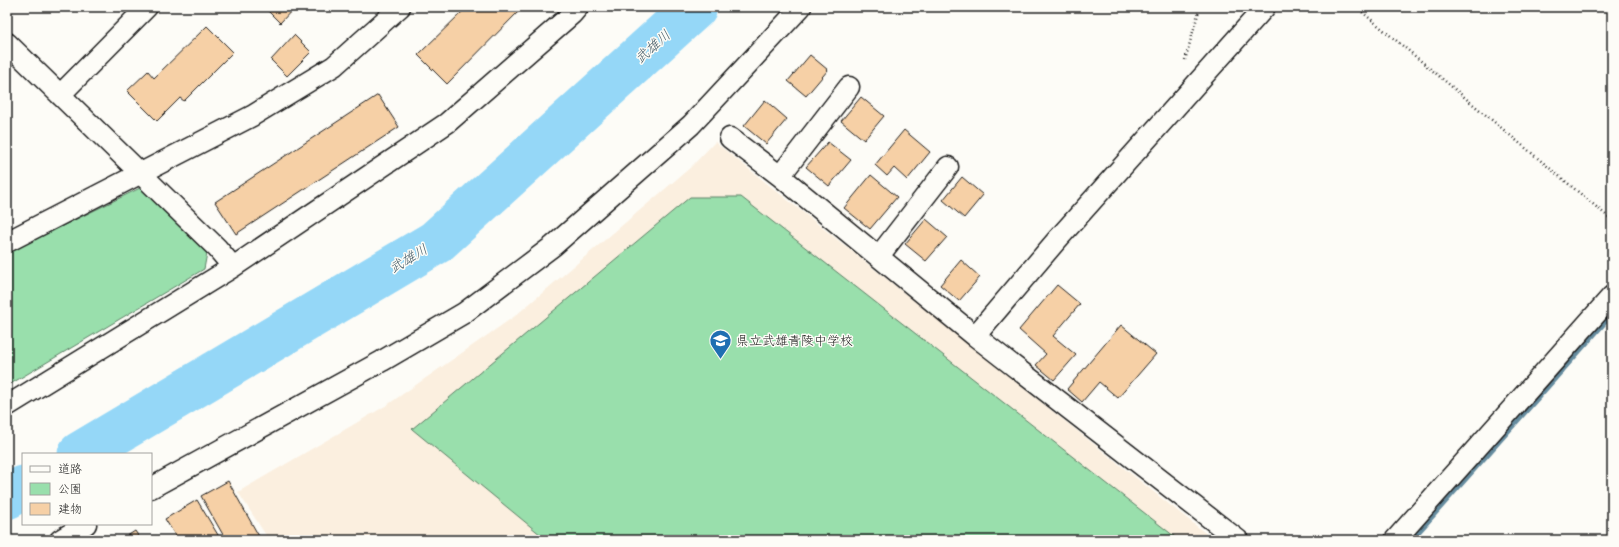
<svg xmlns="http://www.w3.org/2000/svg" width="1619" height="547" font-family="'Patrick Hand','Klee One',sans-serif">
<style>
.built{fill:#fbefdf}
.green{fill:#99dfac;stroke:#5a7e64}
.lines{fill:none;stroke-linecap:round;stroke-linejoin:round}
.stream{stroke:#658c9f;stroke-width:7}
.river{stroke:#95d7f7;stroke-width:45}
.building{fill:#f6d0a6;stroke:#1c1c1c}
.minor-casing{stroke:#1c1c1c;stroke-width:23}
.path{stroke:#1c1c1c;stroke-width:2.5;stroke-dasharray:1 3;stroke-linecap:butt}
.minor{stroke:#fdfcf7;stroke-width:20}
.labels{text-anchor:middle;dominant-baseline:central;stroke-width:3;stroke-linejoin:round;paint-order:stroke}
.poi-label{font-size:13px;fill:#1c1c1c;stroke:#fdfcf7;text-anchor:start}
.water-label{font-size:14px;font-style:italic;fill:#465d69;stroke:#fdfcf7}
</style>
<rect width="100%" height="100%" fill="#fdfcf7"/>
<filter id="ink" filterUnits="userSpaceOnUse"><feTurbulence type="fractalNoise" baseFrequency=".025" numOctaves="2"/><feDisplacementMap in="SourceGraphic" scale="8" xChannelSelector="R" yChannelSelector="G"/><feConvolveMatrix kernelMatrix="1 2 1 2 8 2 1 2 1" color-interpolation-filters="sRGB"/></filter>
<g filter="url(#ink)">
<!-- built -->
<path class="built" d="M 715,142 L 1214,540 L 269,540 L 238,492 L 387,405 L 515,316 L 691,167 Z"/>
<!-- green -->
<path class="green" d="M 140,188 L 207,253 L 204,269 L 7,386 L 7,253 Z
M 690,197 L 741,197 L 1179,540 L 547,540 L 412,429 Z"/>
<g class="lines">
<!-- stream -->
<path class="stream" d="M 1410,540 L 1612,313"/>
<!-- river -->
<path class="river" d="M 80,454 L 436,242 L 695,7
M 7,497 L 23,488"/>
</g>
<!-- building -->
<path class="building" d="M 264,7 L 295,7 L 280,23 Z
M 467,7 L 523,7 L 447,84 L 418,55 Z
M 207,26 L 233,52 L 184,101 L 180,98 L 157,121 L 127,91 L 148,71 L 154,78 Z
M 294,35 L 311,52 L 287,76 L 271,60 Z
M 810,55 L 828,70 L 806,96 L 788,81 Z
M 378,95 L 399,127 L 236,234 L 215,202 Z
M 861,97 L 884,116 L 864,140 L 841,121 Z
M 765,100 L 787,119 L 766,144 L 744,126 Z
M 904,130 L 930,152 L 907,180 L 894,168 L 887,176 L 875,165 Z
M 828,142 L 851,160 L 829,186 L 806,167 Z
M 871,175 L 897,197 L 870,229 L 844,208 Z
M 962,177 L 983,195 L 964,218 L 943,200 Z
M 926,219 L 947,237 L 926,261 L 905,244 Z
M 961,260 L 980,277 L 959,301 L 940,285 Z
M 1057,285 L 1080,304 L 1053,336 L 1076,355 L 1054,380 L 1036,365 L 1046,354 L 1019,330 Z
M 1121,325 L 1156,354 L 1118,398 L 1099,382 L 1082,402 L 1067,389 Z
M 228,481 L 261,540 L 226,540 L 201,496 Z
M 197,500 L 221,540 L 178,540 L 165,519 Z
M 135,531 L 141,540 L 121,540 Z"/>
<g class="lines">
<defs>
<path id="minor" d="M 7,43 L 217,248 L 233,267
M 60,95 L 147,7
M 730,138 L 780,176 L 975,336
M 780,176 L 849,87
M 7,242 L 252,116 L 334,66 L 400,7
M 879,256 L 948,167
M 7,406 L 233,267 L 447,123 L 572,14 L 578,7
M 151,488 L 382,361 L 464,313 L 553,246 L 691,125 L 801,7
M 60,540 L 86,524
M 1238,540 L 975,336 L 1056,241 L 1265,7
M 1395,540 L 1612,296"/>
</defs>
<!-- minor casing -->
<use href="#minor" class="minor-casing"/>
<!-- path -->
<path class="path" d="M 1356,7 L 1612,220
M 1185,60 L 1200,7"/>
<!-- minor -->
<use href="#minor" class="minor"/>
</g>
</g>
<!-- icons -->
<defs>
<symbol id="school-pin" viewBox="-11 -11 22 30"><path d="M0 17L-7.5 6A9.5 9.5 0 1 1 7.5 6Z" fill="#1f6fb2" stroke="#fdfcf7"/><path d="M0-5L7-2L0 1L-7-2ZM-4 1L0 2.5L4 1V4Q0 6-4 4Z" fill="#fff"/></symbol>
</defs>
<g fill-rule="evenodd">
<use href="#school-pin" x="708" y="328" width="25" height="34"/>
</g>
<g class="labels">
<!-- poi labels -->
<g class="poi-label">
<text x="736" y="340">県立武雄青陵中学校</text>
</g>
<!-- water labels -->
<g class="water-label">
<text transform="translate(652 46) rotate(-42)">武雄川</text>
<text transform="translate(408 258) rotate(-31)">武雄川</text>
</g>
</g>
<!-- margin -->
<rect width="1619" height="547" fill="none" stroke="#fdfcf7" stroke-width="24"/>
<rect x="12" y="12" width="1595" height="523" fill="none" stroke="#1c1c1c" stroke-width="1.5" filter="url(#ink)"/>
<!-- legend -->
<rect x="22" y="453" width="130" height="72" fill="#fdfcf7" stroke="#a3a29f"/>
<rect x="30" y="466" width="20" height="6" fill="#fdfcf7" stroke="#a3a29f"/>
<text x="58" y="473" font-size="12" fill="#1c1c1c">道路</text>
<rect x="30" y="483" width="20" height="12" fill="#99dfac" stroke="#a3a29f"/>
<text x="58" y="493" font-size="12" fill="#1c1c1c">公園</text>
<rect x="30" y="503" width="20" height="12" fill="#f6d0a6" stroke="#a3a29f"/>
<text x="58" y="513" font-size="12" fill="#1c1c1c">建物</text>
</svg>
